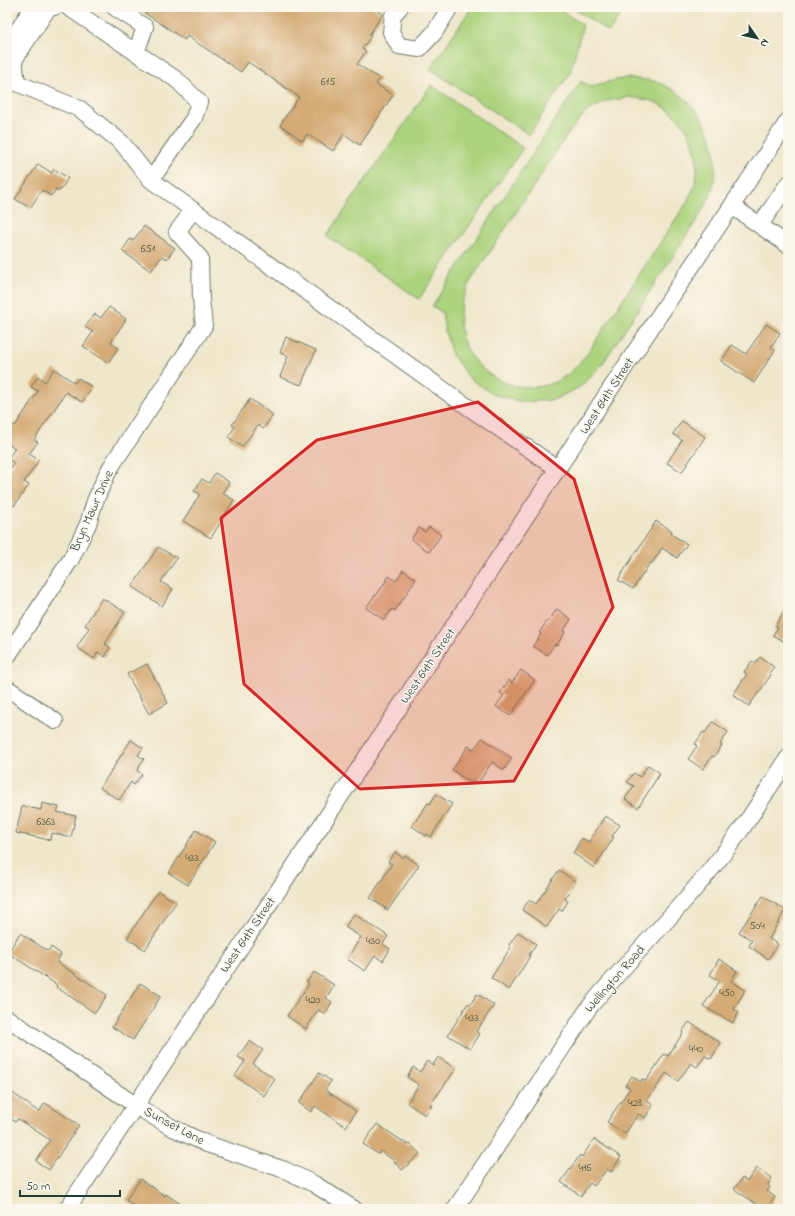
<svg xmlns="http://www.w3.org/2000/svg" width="795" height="1216" font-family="'Indie Flower',sans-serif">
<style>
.green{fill:#acd37d;stroke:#668858;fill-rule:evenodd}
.building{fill:#d4aa75}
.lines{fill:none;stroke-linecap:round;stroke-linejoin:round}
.minor-casing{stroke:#687869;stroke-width:18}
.minor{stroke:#fff;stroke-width:16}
.marked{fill:#d62828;fill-opacity:0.2;stroke:#d62828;stroke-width:3;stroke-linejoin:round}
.labels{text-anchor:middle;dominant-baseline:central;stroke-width:3;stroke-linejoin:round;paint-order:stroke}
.number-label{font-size:11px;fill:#4c5844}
.street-label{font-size:13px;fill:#1f3d34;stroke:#fbf7ec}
</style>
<rect width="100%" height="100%" fill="#fbf7ec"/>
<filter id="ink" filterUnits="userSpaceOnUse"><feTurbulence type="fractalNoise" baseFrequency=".025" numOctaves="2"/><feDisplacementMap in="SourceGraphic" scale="8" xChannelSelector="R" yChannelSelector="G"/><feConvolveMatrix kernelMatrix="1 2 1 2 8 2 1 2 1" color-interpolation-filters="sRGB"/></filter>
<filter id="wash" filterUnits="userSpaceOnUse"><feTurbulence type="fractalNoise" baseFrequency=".012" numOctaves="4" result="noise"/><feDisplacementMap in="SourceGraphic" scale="16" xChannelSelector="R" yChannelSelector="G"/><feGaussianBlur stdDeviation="0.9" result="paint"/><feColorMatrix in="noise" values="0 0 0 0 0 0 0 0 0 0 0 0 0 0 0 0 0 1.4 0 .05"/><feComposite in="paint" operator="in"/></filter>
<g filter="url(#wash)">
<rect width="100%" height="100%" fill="#efe7cb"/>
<!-- green -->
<path class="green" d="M 472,7 L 556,7 L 583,25 L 570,73 L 529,135 L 430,69 Z
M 571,7 L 626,7 L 609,32 Z
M 626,78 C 634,79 645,79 653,81 C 698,94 726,145 712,190 C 710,198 704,207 700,215 L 601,366 L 580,387 L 553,400 L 523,402 L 495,395 L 470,379 L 452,355 L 444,327 L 442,312 L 432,306 L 581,81 L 591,87 L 599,84 ZM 630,97 C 638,99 648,99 655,102 C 685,116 701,146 696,179 C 695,187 690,195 687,202 L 587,354 C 578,365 569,376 555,382 C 513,400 463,369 460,324 C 458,309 464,296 470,282 L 570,131 L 586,112 L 607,101 Z
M 431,85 L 523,148 L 419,299 L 327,236 Z"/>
<g id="blocks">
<!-- building -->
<path class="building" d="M 136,7 L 373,7 L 383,14 L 369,35 L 371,36 L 362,49 L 366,51 L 357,64 L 380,79 L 376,84 L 393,95 L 360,145 L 344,134 L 333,151 L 307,134 L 303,141 L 280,125 L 299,97 L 248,62 L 241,72 L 187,36 L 185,40 Z
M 38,164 L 52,173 L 54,169 L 68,178 L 60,191 L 56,189 L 51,196 L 42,190 L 30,208 L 15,199 Z
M 144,226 L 175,248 L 167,259 L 162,256 L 151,271 L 122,251 L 130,239 L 133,241 Z
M 109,307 L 126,319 L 111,342 L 118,348 L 108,363 L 83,346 L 93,332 L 85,327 L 95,314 L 101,318 Z
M 766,324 L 780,333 L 771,347 L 775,350 L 754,383 L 721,361 L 732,345 L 746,354 Z
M 286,337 L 316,350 L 301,385 L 280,377 L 288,356 L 280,353 Z
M 54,369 L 75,383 L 78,378 L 92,387 L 82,402 L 66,392 L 34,440 L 38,442 L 29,454 L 39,460 L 24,482 L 29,485 L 14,506 L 7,501 L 7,473 L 14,463 L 8,459 L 15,448 L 7,443 L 7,429 L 11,423 L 15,426 L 38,391 L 31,387 L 38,376 L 45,382 Z
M 250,399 L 273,415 L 263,429 L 258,425 L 242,447 L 228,437 L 235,427 L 232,425 Z
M 682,421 L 705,437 L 682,472 L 667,463 L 682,440 L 673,434 Z
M 215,473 L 229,482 L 222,493 L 234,500 L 211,538 L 183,521 L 200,494 L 194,491 L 202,479 L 209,483 Z
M 656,521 L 672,531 L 671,534 L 687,544 L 677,558 L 662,548 L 652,563 L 650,563 L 633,589 L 618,580 Z
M 429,527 L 441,535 L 429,552 L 411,539 L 419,528 L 425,532 Z
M 158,547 L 177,558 L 161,582 L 173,589 L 162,606 L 132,587 Z
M 403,570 L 416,579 L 395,611 L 392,609 L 384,620 L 366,608 L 375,595 L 376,596 L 389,576 L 396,581 Z
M 102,598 L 125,612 L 105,644 L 110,647 L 105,657 L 98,652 L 94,659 L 77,647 L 89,628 L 85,625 Z
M 788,605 L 788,644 L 773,635 L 778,627 L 775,626 Z
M 557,609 L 571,619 L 563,631 L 565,632 L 557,645 L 555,644 L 547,655 L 533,646 L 541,634 L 539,633 L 547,621 L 548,622 Z
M 760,657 L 774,667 L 769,673 L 771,675 L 749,706 L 733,695 L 747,674 L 744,672 L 752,661 L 755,663 Z
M 147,664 L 168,703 L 149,714 L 127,674 Z
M 521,670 L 535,680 L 510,716 L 496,706 L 504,695 L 500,693 L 509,680 L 512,683 Z
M 713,722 L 728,732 L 720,744 L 722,745 L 714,757 L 712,756 L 703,769 L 688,759 L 697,746 L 695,744 L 703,732 L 705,733 Z
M 482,738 L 512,758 L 504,770 L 492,762 L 478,783 L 473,780 L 471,783 L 452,770 L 468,746 L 474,749 Z
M 131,740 L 143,748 L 138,755 L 144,759 L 137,771 L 142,774 L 134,785 L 131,782 L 119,800 L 100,788 Z
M 648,765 L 660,773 L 638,808 L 625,799 L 634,786 L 627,782 L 634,773 L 640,777 Z
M 436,794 L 452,804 L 431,837 L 427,834 L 426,836 L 412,826 L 428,803 L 430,804 Z
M 42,803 L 59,807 L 57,812 L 76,816 L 71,837 L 52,833 L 50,840 L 16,833 L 22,806 L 41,810 Z
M 605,816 L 620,825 L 612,836 L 614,837 L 594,868 L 573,853 L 582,838 L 589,842 Z
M 196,830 L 215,842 L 188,885 L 169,873 Z
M 395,852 L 403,858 L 405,855 L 419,865 L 388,910 L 370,898 L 392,864 L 388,862 Z
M 559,870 L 576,882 L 565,899 L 568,901 L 562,911 L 559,909 L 547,927 L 522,910 L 529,900 L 536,904 Z
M 158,891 L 176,902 L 145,950 L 127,938 Z
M 763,896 L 785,910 L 769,939 L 778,944 L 768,959 L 749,946 L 752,940 L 739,932 Z
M 354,914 L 388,936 L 383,944 L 390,949 L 383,961 L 375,956 L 365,971 L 347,959 L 361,937 L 345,927 Z
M 518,932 L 536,944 L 529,955 L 530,956 L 509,990 L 491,978 L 511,947 L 509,945 Z
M 20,933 L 48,951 L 51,947 L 61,954 L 57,962 L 107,995 L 95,1013 L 56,987 L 57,985 L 8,953 Z
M 719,959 L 737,971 L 731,981 L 745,990 L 734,1009 L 739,1012 L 733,1023 L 703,1006 L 720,981 L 710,975 Z
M 314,972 L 334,985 L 326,998 L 332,1002 L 325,1014 L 318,1010 L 306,1029 L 287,1016 L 309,984 L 307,982 Z
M 140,983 L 161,996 L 133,1040 L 112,1027 Z
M 477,994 L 494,1005 L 476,1032 L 480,1034 L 470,1049 L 448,1035 L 468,1003 L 470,1005 Z
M 689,1022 L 721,1043 L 711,1059 L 705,1056 L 697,1067 L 691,1063 L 678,1081 L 666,1073 L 647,1101 L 653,1105 L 645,1118 L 638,1114 L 625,1134 L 607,1122 L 630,1088 L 625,1085 L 632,1076 L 641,1082 L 642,1079 L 646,1081 L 664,1054 L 668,1056 L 683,1033 L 682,1032 Z
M 249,1041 L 263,1050 L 253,1064 L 275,1079 L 264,1096 L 235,1076 L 245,1061 L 238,1057 Z
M 438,1057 L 456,1069 L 430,1105 L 432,1106 L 425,1115 L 407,1103 L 419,1085 L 407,1077 L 413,1067 L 420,1072 L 427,1061 L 433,1065 Z
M 319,1073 L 331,1081 L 325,1090 L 356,1111 L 346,1127 L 315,1106 L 311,1112 L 299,1103 Z
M 7,1089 L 39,1112 L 45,1103 L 79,1125 L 49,1170 L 36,1161 L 50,1140 L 18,1119 L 15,1122 L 7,1116 Z
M 377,1124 L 408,1145 L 410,1144 L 420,1154 L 402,1170 L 392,1159 L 380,1151 L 378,1154 L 363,1144 Z
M 594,1139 L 621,1157 L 611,1172 L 607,1169 L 594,1186 L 590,1183 L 581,1196 L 561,1182 L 580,1155 L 582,1157 Z
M 757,1168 L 772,1178 L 768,1185 L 770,1187 L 767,1191 L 775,1197 L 767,1209 L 764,1209 L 734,1189 L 742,1178 L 747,1181 Z
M 140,1179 L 165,1196 L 166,1194 L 188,1209 L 138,1209 L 126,1200 Z"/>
</g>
</g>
<g filter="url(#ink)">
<use href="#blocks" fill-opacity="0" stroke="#687869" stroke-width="1"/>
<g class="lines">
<defs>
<path id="minor" d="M 68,7 L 177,80 L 199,102 L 194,118 L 151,180 L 193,210
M 114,7 L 145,27 L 136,53
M 400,7 L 393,15 L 391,32 L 399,46 L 419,49 L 434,33 L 450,7
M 7,47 L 33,7
M 7,81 L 17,83 L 80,109 L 122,143 L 151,180
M 17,83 L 14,60 L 48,8 L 54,7
M 732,206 L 788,245
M 760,225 L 788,184
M 7,657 L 71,559 L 88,524 L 95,501 L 107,474 L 114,462 L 204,326 L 201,299 L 200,258 L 177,232 L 193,210 L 455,398 L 558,469
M 7,688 L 55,721
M 7,1018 L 141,1109 L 173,1128 L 207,1144 L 285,1170 L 314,1184 L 354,1209
M 67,1209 L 788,121
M 455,1209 L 588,1009 C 629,958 676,914 716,863 C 743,830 765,794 788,758"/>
</defs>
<!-- minor casing -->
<use href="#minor" class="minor-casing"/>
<!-- minor -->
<use href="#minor" class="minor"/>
</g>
</g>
<!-- marked area -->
<path class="marked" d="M 478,402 L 574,479 L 613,607 L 514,781 L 360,789 L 244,684 L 221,518 L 317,440 Z"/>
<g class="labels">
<!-- number labels -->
<g class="number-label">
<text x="328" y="82">615</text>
<text x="148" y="249">651</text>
<text x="46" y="822">6363</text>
<text x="192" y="858">433</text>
<text x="757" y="926">504</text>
<text x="373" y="941">430</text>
<text x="727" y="993">450</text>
<text x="313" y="1000">420</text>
<text x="472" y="1018">433</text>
<text x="696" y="1049">440</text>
<text x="635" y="1103">428</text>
<text x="585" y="1168">416</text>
</g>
<!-- street labels -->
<g class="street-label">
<text transform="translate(607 396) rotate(-57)">West 64th Street</text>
<text transform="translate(92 511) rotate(-66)">Bryn Mawr Drive</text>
<text transform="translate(428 666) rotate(-56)">West 64th Street</text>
<text transform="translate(248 935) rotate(-56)">West 64th Street</text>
<text transform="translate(615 979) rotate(-49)">Wellington Road</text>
<text transform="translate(174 1126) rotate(28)">Sunset Lane</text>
</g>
</g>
<!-- margin -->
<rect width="795" height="1216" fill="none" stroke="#fbf7ec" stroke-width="24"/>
<!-- north arrow -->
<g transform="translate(757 38) rotate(124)" stroke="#fbf7ec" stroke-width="3" paint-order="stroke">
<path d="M0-3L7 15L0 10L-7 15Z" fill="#1f3d34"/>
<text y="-6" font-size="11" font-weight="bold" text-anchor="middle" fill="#1f3d34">N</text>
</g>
<!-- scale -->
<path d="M20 1190v6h100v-6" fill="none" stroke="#1f3d34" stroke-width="2"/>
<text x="26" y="1190" font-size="12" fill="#1f3d34" stroke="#fbf7ec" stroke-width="3" paint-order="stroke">50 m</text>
</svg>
